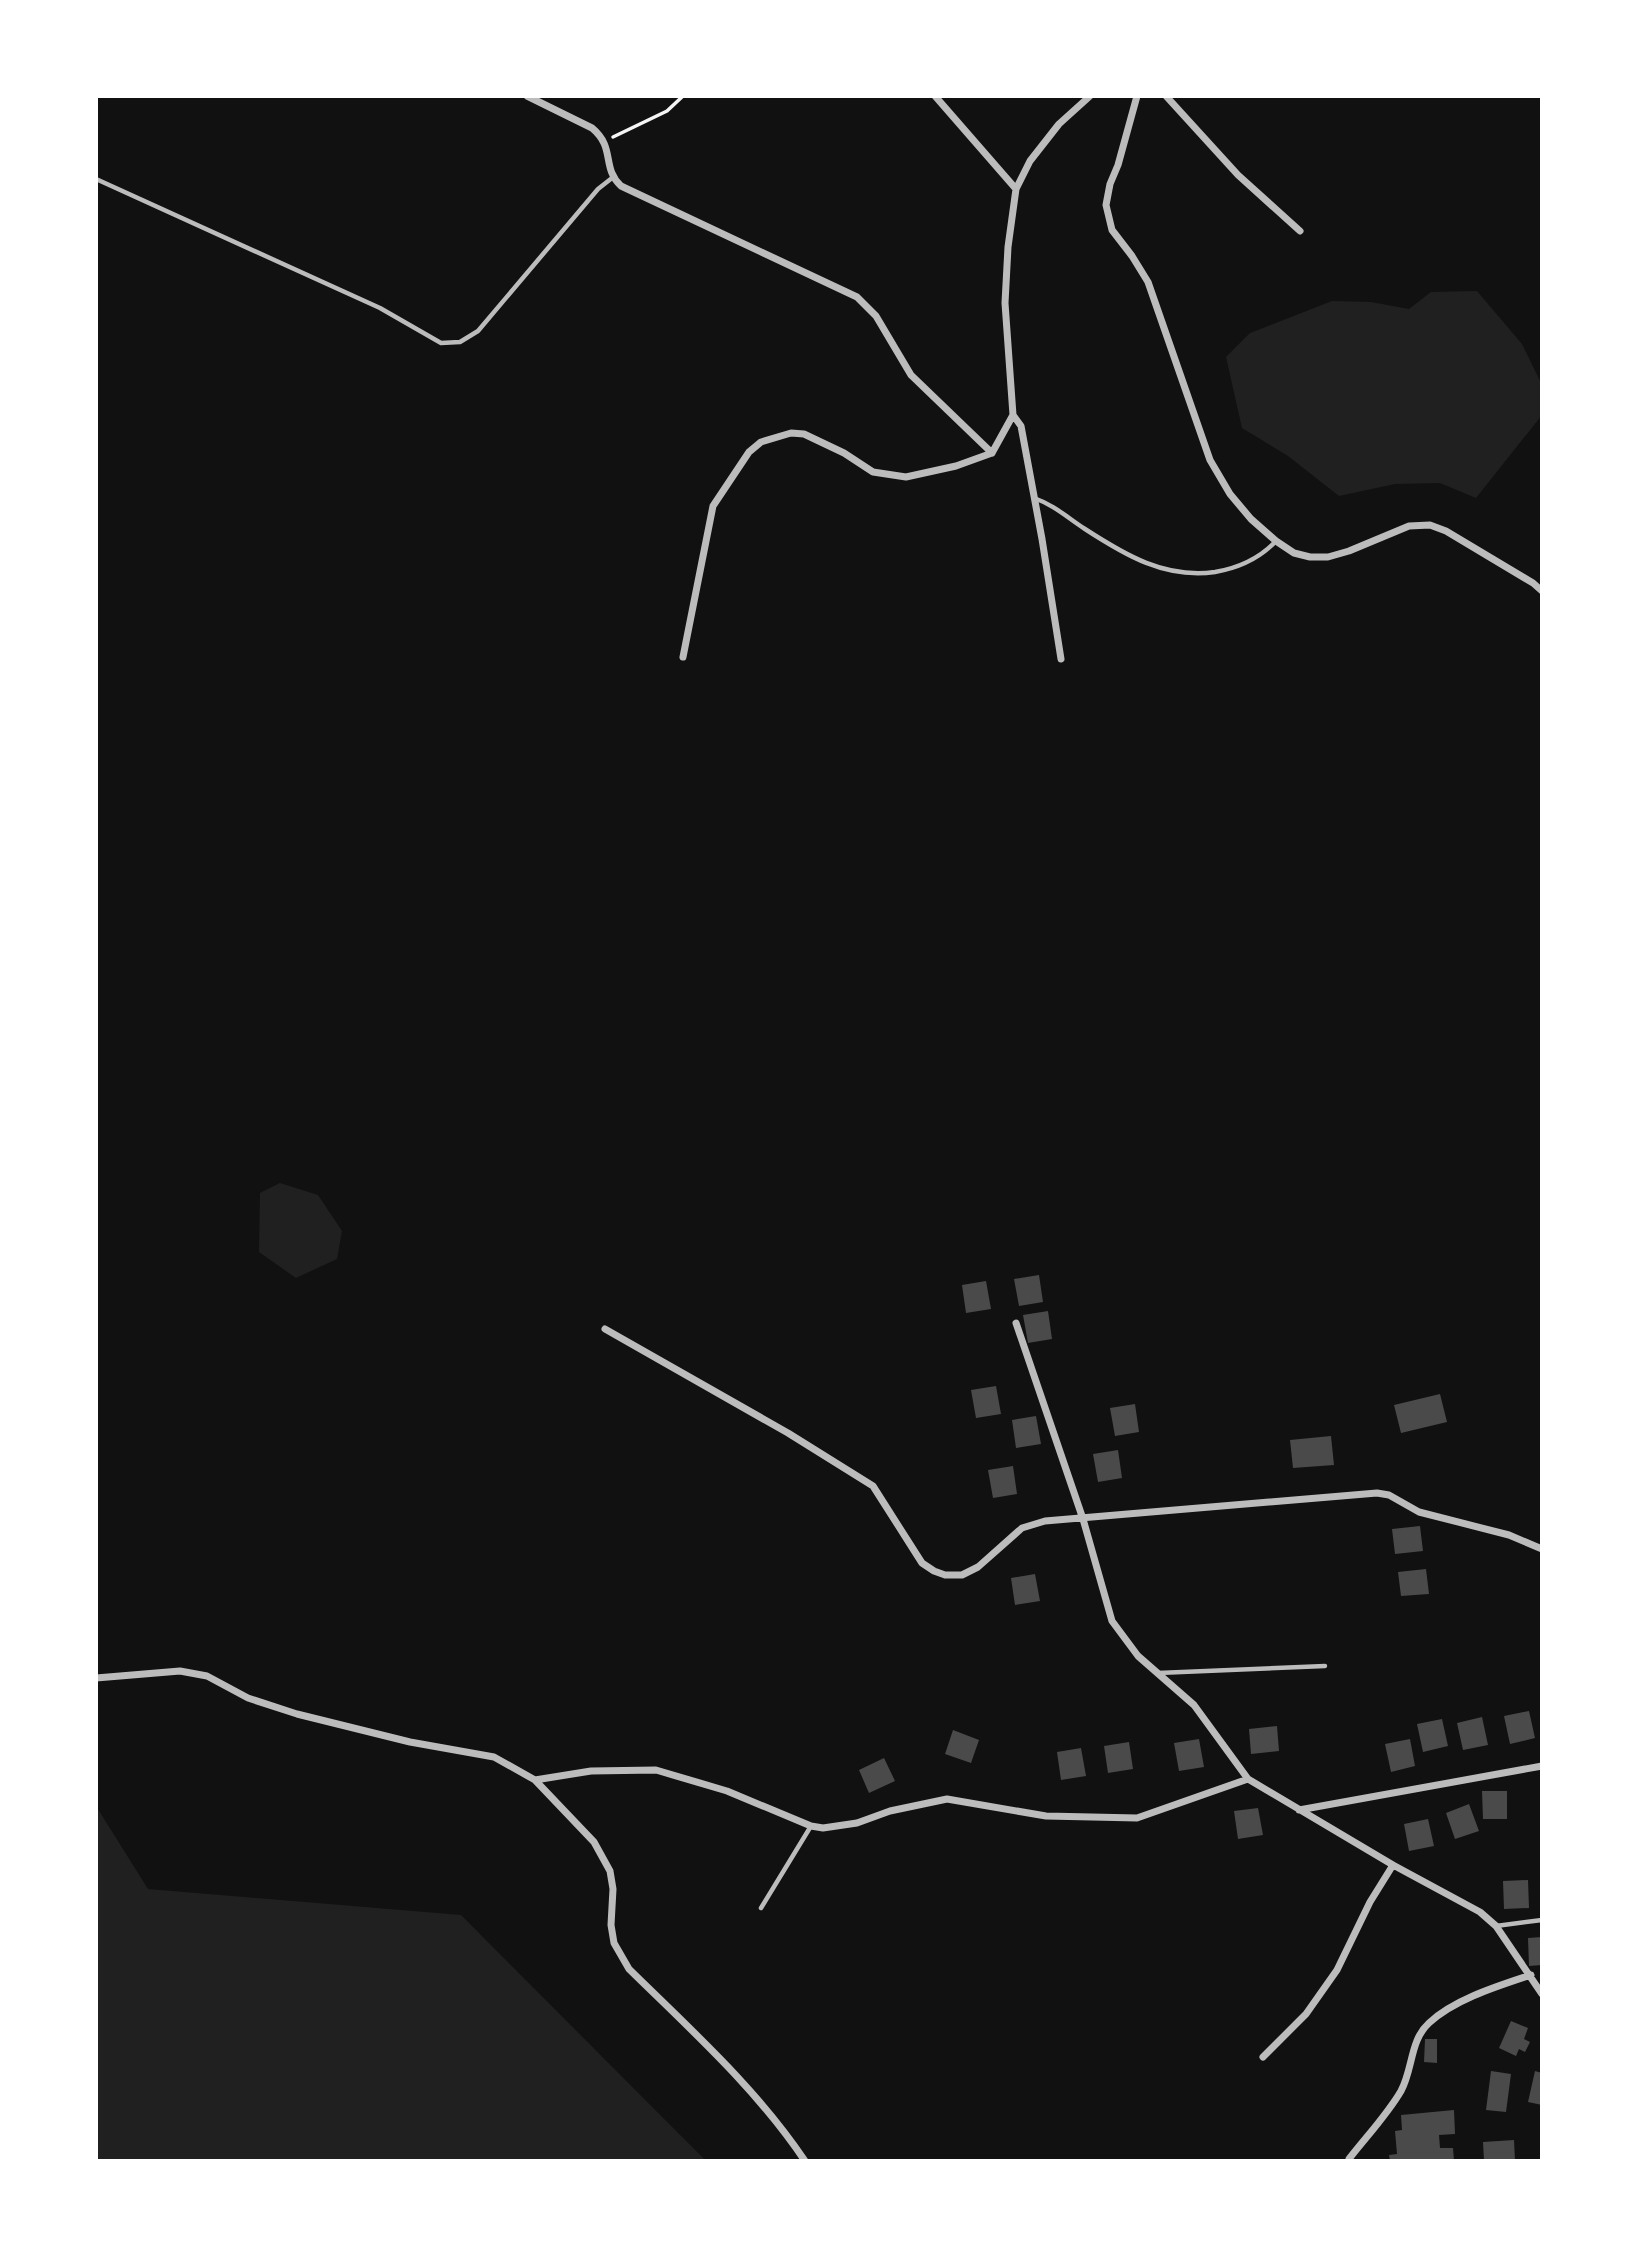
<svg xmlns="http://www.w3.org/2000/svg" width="1638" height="2257" font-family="'Nunito Sans',sans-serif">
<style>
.green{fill:#202020}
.building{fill:#4a4a4a}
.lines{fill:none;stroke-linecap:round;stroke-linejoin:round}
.path{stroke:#f5f5f5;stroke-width:3.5}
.service{stroke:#bcbcbc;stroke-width:4.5}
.minor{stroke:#bcbcbc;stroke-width:7}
</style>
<rect width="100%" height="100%" fill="#111"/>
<!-- green -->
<path class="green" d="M 1477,291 L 1522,344 L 1542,385 L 1542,415 L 1476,498 L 1440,483 L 1395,484 L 1339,496 L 1288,456 L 1242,428 L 1226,357 L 1250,333 L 1332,301 L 1371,302 L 1409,309 L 1431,292 Z
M 280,1183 L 318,1195 L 342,1231 L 337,1259 L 296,1278 L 259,1252 L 260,1193 Z
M 96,1806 L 148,1889 L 461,1915 L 706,2161 L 96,2161 Z"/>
<!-- building -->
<path class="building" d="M 1039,1275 L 1043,1302 L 1019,1306 L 1014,1279 Z
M 986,1281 L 991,1309 L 966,1313 L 962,1285 Z
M 1048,1311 L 1052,1339 L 1028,1343 L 1023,1315 Z
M 996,1386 L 1001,1414 L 976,1418 L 971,1390 Z
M 1440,1394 L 1447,1422 L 1401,1433 L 1394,1405 Z
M 1135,1404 L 1139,1432 L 1115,1436 L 1110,1408 Z
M 1036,1416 L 1041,1444 L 1016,1448 L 1012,1420 Z
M 1331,1436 L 1334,1465 L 1293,1468 L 1290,1440 Z
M 1118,1450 L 1122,1478 L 1098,1482 L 1093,1454 Z
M 1013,1466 L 1017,1494 L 993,1498 L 988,1470 Z
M 1420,1526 L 1423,1551 L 1395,1554 L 1392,1529 Z
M 1426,1569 L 1429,1594 L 1401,1596 L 1398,1572 Z
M 1035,1574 L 1040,1601 L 1015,1605 L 1011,1578 Z
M 1529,1711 L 1535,1738 L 1510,1744 L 1504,1716 Z
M 1482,1717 L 1488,1745 L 1463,1750 L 1457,1723 Z
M 1442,1719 L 1448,1746 L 1423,1752 L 1417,1724 Z
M 1277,1726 L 1279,1751 L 1251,1754 L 1249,1729 Z
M 953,1730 L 979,1740 L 971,1763 L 945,1754 Z
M 1199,1739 L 1204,1767 L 1179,1771 L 1174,1743 Z
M 1410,1739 L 1415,1766 L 1391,1772 L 1385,1744 Z
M 1129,1742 L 1133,1769 L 1108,1773 L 1104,1746 Z
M 1081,1748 L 1086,1776 L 1061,1780 L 1057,1752 Z
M 884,1758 L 895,1781 L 869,1793 L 859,1770 Z
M 1482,1791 L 1507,1791 L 1507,1819 L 1483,1819 Z
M 1469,1804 L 1479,1831 L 1455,1839 L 1446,1813 Z
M 1258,1808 L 1263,1835 L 1238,1839 L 1234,1811 Z
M 1428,1819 L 1434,1846 L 1409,1851 L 1404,1824 Z
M 1528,1880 L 1529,1908 L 1504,1909 L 1503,1881 Z
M 1542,1937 L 1542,1965 L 1529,1966 L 1528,1938 Z
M 1511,2021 L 1528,2028 L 1524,2039 L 1530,2042 L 1525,2052 L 1519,2049 L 1516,2056 L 1499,2048 Z
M 1425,2039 L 1437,2039 L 1437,2063 L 1424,2062 Z
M 1491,2071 L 1511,2074 L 1506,2112 L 1486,2110 Z
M 1535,2071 L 1542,2073 L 1542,2105 L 1528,2102 Z
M 1454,2110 L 1455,2134 L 1439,2135 L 1440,2148 L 1453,2148 L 1454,2161 L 1390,2161 L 1389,2155 L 1397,2154 L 1395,2131 L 1402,2130 L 1401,2115 Z
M 1514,2140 L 1515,2161 L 1484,2161 L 1483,2142 Z"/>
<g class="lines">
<!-- path -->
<path class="path" d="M 613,137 L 667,111 L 683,96"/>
<!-- service -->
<path class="service" d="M 96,179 L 380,308 L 441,343 L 460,342 L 478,331 L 598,189 L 612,178
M 1034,498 C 1054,505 1068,518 1085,529 C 1125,555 1165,579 1215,572 C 1238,568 1260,558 1276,541
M 1158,1673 L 1325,1666
M 761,1908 L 811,1826
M 1496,1926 L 1542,1920"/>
<!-- minor -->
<path class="minor" d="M 527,96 L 592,128 C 616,148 601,167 621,186 L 857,297 L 876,316 L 911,375 L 992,453
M 935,96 L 1016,189
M 1137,96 L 1118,165 L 1110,184 L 1106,205 L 1112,230 L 1132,256 L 1148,282 L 1210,460 L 1230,494 L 1251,519 L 1276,541 L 1294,553 L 1310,557 L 1328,557 L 1349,551 L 1409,526 L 1430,525 L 1446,531 L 1533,583 L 1542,591
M 1166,96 L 1238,175 L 1300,231
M 1013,415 L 1021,426 L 1042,539 L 1061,659
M 992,453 L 1013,415 L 1005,303 L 1008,247 L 1016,189 L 1030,161 L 1059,124 L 1090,96
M 683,657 L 713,506 L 749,452 L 761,442 L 791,433 L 804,434 L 844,453 L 873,472 L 906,477 L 956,466 L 992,453
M 1016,1323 L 1083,1519 L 1112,1621 L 1138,1656 L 1194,1705 L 1248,1779 L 1393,1865 L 1480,1912 L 1496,1926 L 1542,1994
M 605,1329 L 788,1433 L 873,1486 L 922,1563 L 934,1571 L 945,1575 L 962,1575 L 978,1567 L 1022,1528 L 1045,1521 L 1377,1493 L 1389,1495 L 1419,1512 L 1509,1535 L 1542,1549
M 96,1678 L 180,1671 L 207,1676 L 248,1698 L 297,1714 L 410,1742 L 494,1757 L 535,1780 L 594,1842 L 610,1871 L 613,1889 L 611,1925 L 614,1943 L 629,1969 C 691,2030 756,2088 805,2161
M 535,1780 L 591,1771 L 656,1770 L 727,1791 L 811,1826 L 823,1828 L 857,1823 L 890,1811 L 947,1799 L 1046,1816 L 1137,1818 L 1248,1779
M 1299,1810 L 1542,1766
M 1263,2057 L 1306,2014 L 1337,1970 L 1370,1902 L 1393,1865
M 1350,2161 L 1349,2159 C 1366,2137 1387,2115 1401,2091 C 1413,2069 1410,2040 1429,2023 C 1455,1999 1498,1986 1531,1975"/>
</g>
<!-- border -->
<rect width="1638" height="2257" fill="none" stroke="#ffffff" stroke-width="196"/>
</svg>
